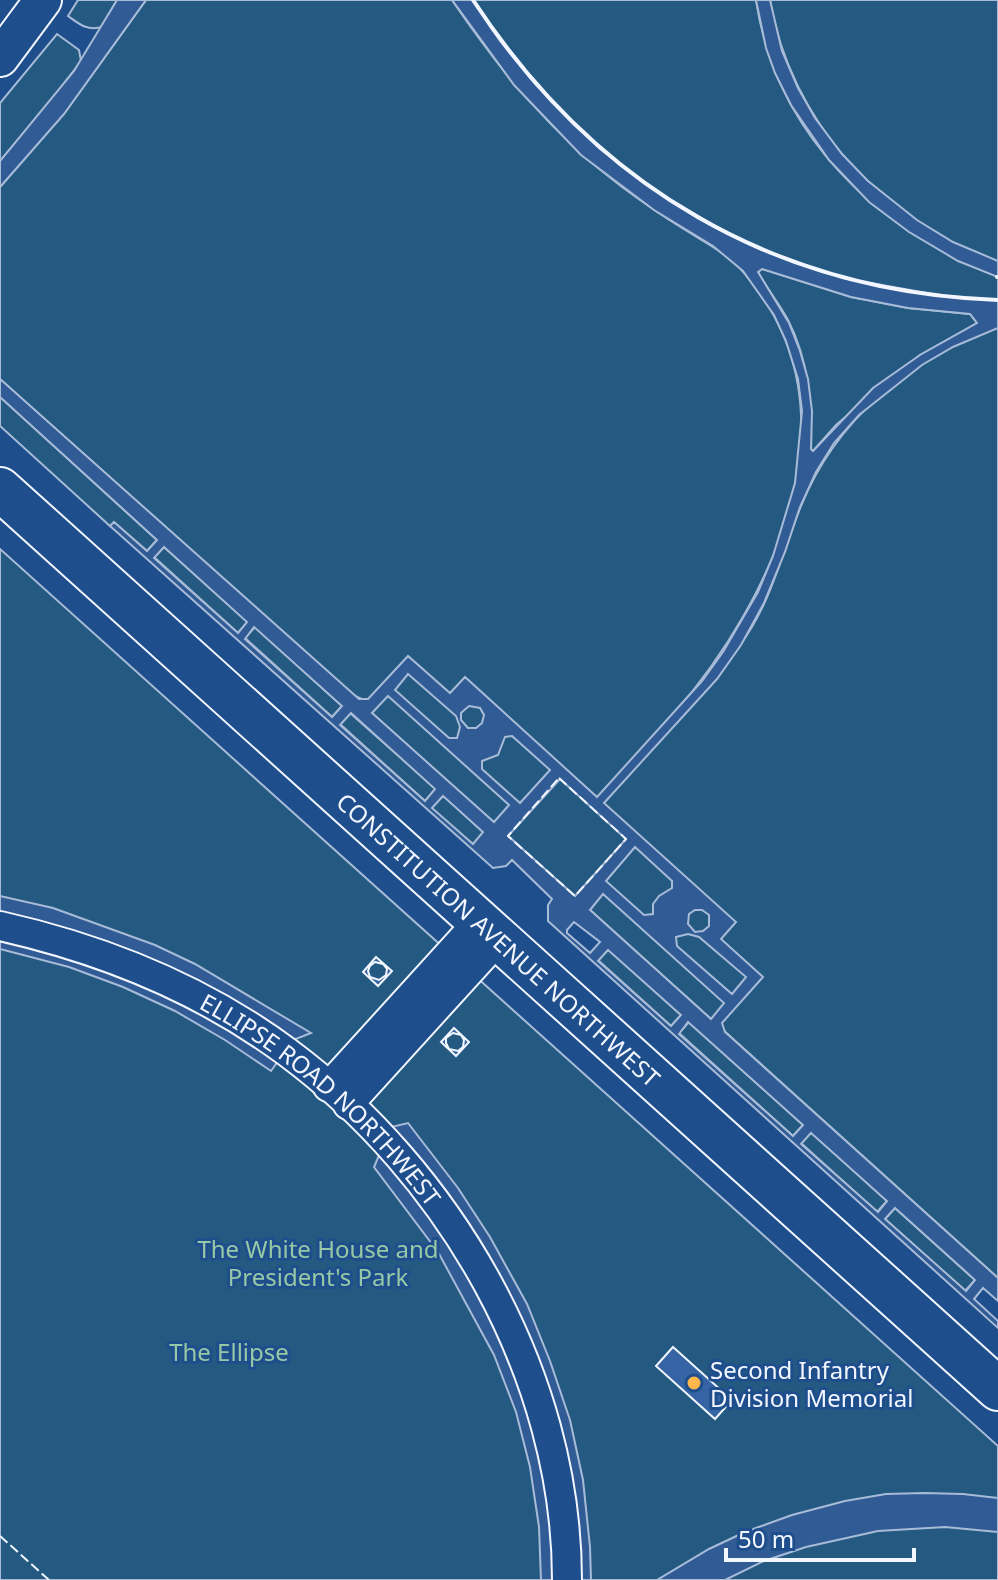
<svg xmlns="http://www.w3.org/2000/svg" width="998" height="1580" font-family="'Noto Sans',sans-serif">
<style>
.green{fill:#245a82;stroke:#a8bbd7;stroke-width:2}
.parking{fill:#305b95;stroke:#a8bbd7;stroke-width:2;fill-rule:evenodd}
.building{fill:#3563a3;stroke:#f2f6ff;stroke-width:2;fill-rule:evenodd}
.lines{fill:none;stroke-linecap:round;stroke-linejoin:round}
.minor-casing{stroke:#f2f6ff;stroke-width:32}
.major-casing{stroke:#f2f6ff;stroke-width:40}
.highway-casing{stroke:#f2f6ff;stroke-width:46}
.minor{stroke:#1f4e8c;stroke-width:28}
.major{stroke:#1f4e8c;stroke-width:36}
.highway{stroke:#1f4e8c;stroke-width:42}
.fence{stroke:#f2f6ff;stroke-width:2;stroke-dasharray:10 4;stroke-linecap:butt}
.wall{stroke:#f2f6ff;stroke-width:4}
.poi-dot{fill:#ffb74d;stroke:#1f4e8c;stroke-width:3}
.labels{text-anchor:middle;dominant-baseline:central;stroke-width:6;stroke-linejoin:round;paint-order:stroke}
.street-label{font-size:24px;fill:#f2f6ff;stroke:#1f4e8c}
.park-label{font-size:24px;fill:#97c8a6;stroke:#1f4e8c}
.poi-label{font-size:24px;fill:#f2f6ff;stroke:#1f4e8c;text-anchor:start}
</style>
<rect width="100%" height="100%" fill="#1f4e8c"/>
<!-- green -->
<path class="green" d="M 78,0 L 117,0 L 102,27 C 87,31 79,24 68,16 Z
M 146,0 L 452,0 C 500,71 553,135 622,187 C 641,201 661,215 682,228 C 704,242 728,253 745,274 C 863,411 774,598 673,715 C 695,692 721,670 740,645 C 771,604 782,552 801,506 C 835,422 911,355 998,328 L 998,1278 L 372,713 L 364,700 L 353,695 L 0,379 L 0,187 L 64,114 Z
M 473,0 L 756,0 C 776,135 876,228 998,277 L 998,300 C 946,297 893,292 842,278 C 687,235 560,133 473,0 Z
M 770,0 L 998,0 L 998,261 C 884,226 789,118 770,0 Z
M 57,34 L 79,50 L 81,61 L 47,106 L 0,161 L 0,103 Z
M 762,269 L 851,297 L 908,308 L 970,314 L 977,323 L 920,355 L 836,425 L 813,451 L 811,450 C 812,405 809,361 788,320 C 779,303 767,289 758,272 Z
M 0,397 L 157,540 L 147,551 L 114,522 L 110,526 L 0,426 Z
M 164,547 L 248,622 L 238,633 L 154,557 Z
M 0,549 L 998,1446 L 998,1580 L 0,1580 Z
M 255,627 L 342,706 L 332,717 L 245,638 Z
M 350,713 L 436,789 L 425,801 L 340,724 Z
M 443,795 L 484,833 L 473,845 L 431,808 Z
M 608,949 L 681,1015 L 671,1026 L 598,960 Z
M 689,1022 L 803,1125 L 793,1136 L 679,1033 Z
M 811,1132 L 887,1201 L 877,1212 L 801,1143 Z
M 895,1208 L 975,1280 L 965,1291 L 885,1219 Z"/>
<!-- parking -->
<path class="parking" d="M 117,0 L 146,0 L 64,114 L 0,187 L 0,161 L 74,71 Z
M 452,0 L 473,0 L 500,41 L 537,86 L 600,149 L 653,189 L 727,233 L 760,249 L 842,278 L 950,297 L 998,300 L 998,328 L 953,347 L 922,365 L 859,415 L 834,443 L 816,472 L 800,507 L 785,552 L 764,603 L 741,645 L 717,679 L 604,803 L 736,922 L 721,939 L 763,977 L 722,1023 L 725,1032 L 998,1278 L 998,1301 L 983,1288 L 974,1299 L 998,1321 L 998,1328 L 548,921 L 548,905 L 552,899 L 512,860 L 506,866 L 493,868 L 110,526 L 114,522 L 147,551 L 157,540 L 0,397 L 0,379 L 359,699 L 368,699 L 408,656 L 450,693 L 465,677 L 597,797 L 702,681 L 723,652 L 758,592 L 773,556 L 795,483 L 802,411 L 798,379 L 786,341 L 774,315 L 743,271 L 713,246 L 654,210 L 581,155 L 514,85 ZM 762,269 L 851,297 L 908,308 L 970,314 L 977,323 L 920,355 L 873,388 L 813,451 L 811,449 L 812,411 L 808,379 L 800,351 L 789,323 L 758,272 ZM 164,547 L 247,622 L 238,633 L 154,558 ZM 254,627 L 342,706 L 332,717 L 245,639 ZM 408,674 L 456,716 L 460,727 L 457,738 L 449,738 L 395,690 ZM 388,696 L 509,805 L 494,822 L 372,713 ZM 469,706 L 480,708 L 484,715 L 482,723 L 476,728 L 468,728 L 461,720 L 461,713 ZM 351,713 L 435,789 L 425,801 L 340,725 ZM 512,736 L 550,770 L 520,803 L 482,769 L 482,761 L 498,755 L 505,737 ZM 560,779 L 626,839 L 575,896 L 508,836 ZM 443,796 L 483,832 L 473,844 L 432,808 ZM 635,847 L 672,881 L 672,888 L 659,896 L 653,904 L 653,914 L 644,915 L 606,881 ZM 603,894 L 724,1003 L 711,1019 L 590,910 ZM 695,910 L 702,910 L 709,915 L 709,926 L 703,931 L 695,932 L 688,924 L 689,914 ZM 574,922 L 600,942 L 590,953 L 567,933 L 567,930 ZM 688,934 L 699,937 L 746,977 L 732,994 L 677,946 L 676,937 ZM 608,950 L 681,1015 L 671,1026 L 598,961 ZM 688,1022 L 803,1125 L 793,1136 L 679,1034 ZM 811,1133 L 887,1201 L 878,1212 L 801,1144 ZM 895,1208 L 975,1280 L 966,1291 L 885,1219 Z
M 756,0 L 770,0 L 782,51 L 798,88 L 815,118 L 842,154 L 868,181 L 917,220 L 953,242 L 998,261 L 998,277 L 958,261 L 909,232 L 869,202 L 829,160 L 791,105 L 775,73 L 766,48 Z
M 0,896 L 53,908 L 155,945 L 195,964 L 311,1033 L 293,1040 L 271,1071 L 225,1040 L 175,1011 L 123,987 L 69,967 L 0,949 Z
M 408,1123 L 458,1188 L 490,1237 L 527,1304 L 550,1361 L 570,1420 L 583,1480 L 590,1547 L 591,1580 L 541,1580 L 539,1527 L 530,1467 L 516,1412 L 494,1355 L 438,1252 L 374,1167 L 391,1127 Z
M 924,1493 L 963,1494 L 998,1498 L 998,1532 L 945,1527 L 878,1531 L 806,1547 L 764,1561 L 725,1580 L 657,1580 L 709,1549 L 745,1532 L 792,1515 L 845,1501 L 886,1494 Z"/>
<!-- building -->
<path class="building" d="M 376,957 L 392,971 L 378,986 L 363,972 ZM 375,962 L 383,964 L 387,969 L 386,975 L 379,980 L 370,977 L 368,971 L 370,966 Z
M 454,1028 L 469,1042 L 456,1056 L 441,1042 ZM 453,1033 L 461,1035 L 464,1040 L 463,1047 L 458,1051 L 449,1049 L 446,1043 L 446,1038 Z
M 673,1347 L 732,1400 L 715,1419 L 656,1366 Z"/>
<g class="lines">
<defs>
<g id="minor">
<path id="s1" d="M 0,926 C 102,949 202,989 287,1052 C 450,1173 567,1374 567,1580"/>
<path d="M 328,1087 L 478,922"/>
<path d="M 348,1105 L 498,940"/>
</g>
<path id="major" d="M 0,58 L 43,0"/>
<g id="highway">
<path id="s2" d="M 0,489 L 998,1389"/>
</g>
</defs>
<!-- minor casing -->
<use href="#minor" class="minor-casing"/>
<!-- major casing -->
<use href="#major" class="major-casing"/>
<!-- highway casing -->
<use href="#highway" class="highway-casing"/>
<!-- minor -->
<use href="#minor" class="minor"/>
<!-- major -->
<use href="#major" class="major"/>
<!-- highway -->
<use href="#highway" class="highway"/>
<!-- fence -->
<path class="fence" d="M 559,778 L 626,839 L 575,896 L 508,836 Z
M 0,1536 L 49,1580"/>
<!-- wall -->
<path class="wall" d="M 473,0 C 595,186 774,292 998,300
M 997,277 L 998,277"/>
</g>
<!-- markers -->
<circle class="poi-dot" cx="694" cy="1383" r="8"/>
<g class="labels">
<!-- street labels -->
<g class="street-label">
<text stroke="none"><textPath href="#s2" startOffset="672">CONSTITUTION AVENUE NORTHWEST</textPath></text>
<text stroke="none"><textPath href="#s1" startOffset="372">ELLIPSE ROAD NORTHWEST</textPath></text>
</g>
<!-- park labels -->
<g class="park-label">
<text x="318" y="1248">The White House and<tspan x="318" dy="28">President's Park</tspan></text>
<text x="229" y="1351">The Ellipse</text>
</g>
<!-- poi labels -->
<g class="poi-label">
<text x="710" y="1369">Second Infantry<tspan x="710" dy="28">Division Memorial</tspan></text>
</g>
</g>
<!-- scale -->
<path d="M726 1548v12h188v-12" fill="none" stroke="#f2f6ff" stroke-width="4"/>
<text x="738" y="1548" font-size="24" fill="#f2f6ff" stroke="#1f4e8c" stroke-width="6" paint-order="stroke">50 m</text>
</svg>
